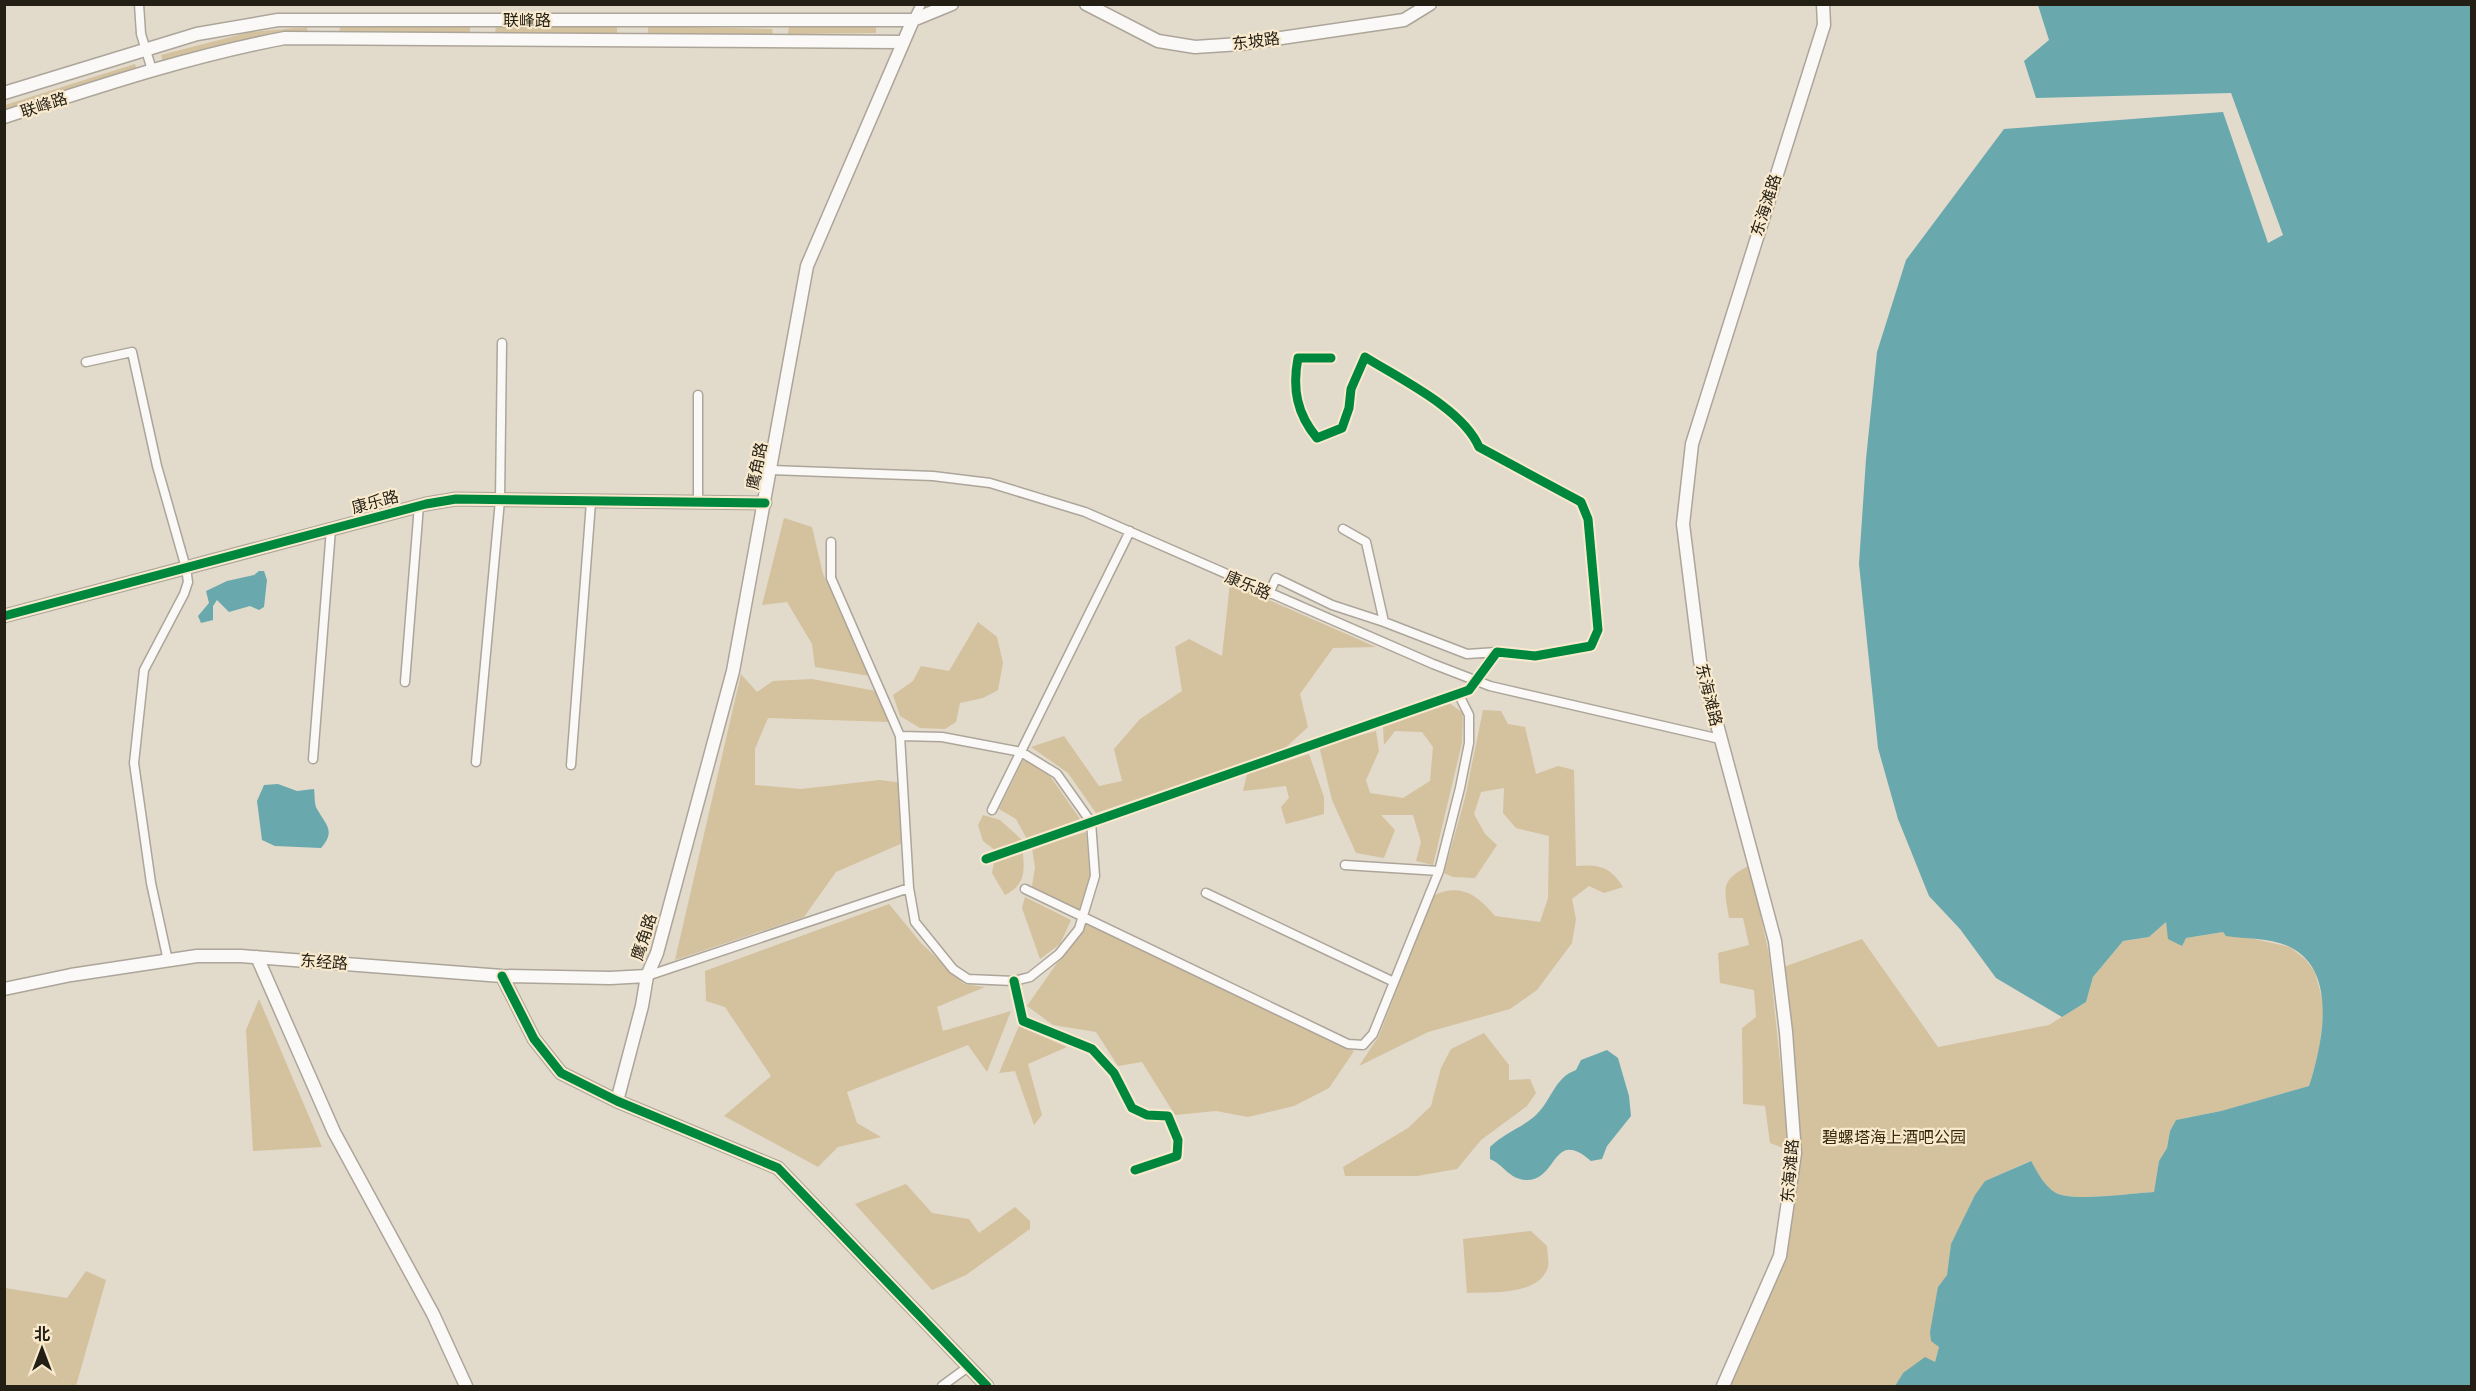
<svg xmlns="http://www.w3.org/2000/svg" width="2476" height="1391" font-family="'DM Sans','Noto Sans SC',sans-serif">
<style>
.green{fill:#d4c19e}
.water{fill:#69a9ae}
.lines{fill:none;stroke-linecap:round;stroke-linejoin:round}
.street-casing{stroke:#aca59a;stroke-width:11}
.secondary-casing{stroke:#aca59a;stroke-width:15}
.street{stroke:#fbf9f7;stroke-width:8}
.secondary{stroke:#fbf9f7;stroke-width:12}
.cycleway-casing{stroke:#f9eace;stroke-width:13}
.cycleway{stroke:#00873e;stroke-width:9}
.labels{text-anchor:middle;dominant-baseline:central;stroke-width:4.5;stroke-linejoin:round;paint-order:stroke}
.street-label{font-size:16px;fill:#241f15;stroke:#f9eace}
.park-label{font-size:16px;fill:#37290c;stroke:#f9eace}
</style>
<rect width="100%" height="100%" fill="#e2dacb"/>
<!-- green -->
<path class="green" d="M 340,26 L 470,27 L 470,34 L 339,34 Z
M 496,26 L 617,27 L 617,34 L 495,33 Z
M 648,26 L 772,29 L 773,35 L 648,34 Z
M 789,26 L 876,26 L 876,33 L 788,34 Z
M 307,27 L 308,34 L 163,63 L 161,55 L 250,32 Z
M 135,64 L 137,71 L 5,112 L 5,105 Z
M 784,518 L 812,527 L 823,574 L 860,650 L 870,676 L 815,667 L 812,644 L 787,602 L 762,605 Z
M 1230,583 L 1376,647 L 1333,648 L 1300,694 L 1308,727 L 1283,750 L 1096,813 L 1068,773 L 1031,747 L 1064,736 L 1099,786 L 1122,781 L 1114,749 L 1140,719 L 1182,691 L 1175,647 L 1189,639 L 1222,656 Z
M 978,622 L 997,637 L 1003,663 L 998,690 L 983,698 L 960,703 L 956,722 L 945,729 L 920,728 L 900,716 L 893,695 L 913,681 L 921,666 L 949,671 Z
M 741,674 L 757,692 L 773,681 L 812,679 L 876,691 L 890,722 L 768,718 L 755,749 L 755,785 L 801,789 L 880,780 L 903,783 L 905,842 L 836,872 L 804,917 L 675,960 Z
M 1448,702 L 1463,713 L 1462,743 L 1433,865 L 1416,861 L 1421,842 L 1413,815 L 1381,815 L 1395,830 L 1384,858 L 1356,853 L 1332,800 L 1319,746 L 1376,731 L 1379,751 L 1366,780 L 1370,793 L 1403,798 L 1430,781 L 1433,747 L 1422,732 L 1395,731 L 1384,745 L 1383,726 Z
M 1483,710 L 1501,711 L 1508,724 L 1525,727 L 1536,774 L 1558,766 L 1574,770 L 1576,866 C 1599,864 1611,867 1623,887 L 1604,893 L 1589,886 L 1572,899 L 1576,919 L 1572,943 L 1537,990 L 1510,1009 L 1428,1032 L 1359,1066 L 1379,1036 L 1433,896 C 1461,882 1478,896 1495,916 L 1540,922 L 1548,898 L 1549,836 L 1516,828 L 1503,813 L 1504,788 L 1481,792 L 1474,814 L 1485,834 L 1497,845 L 1475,878 L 1453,877 L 1444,873 L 1465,798 Z
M 1309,754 L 1324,797 L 1324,814 L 1286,824 L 1281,807 L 1289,798 L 1286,786 L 1243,791 L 1247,774 Z
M 1025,756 L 1050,776 L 1080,819 L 1027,839 L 1016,819 L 999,809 Z
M 983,815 L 1000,820 L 1022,840 C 1023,865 1030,882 1005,895 L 992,873 L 996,851 L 983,841 L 978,825 Z
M 1086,832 L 1090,880 L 1080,910 L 1032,887 L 1035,867 L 1032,848 Z
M 1750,865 L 1769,955 L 1789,1150 L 1770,1143 L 1765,1106 L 1743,1104 L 1742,1028 L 1756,1017 L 1754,990 L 1720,983 L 1718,953 L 1749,945 L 1743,918 L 1729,918 C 1724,886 1720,881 1750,865 Z
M 1025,897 L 1071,920 L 1060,944 L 1040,959 L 1022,908 Z
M 889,904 L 921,943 L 964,984 L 985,987 L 937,1007 L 943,1031 L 1011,1011 L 987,1072 L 968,1045 L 847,1092 L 857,1123 L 881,1137 L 838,1147 L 818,1167 L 724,1116 L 771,1076 L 725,1007 L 706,1001 L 705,971 Z
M 2166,922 L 2181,946 L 2186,938 L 2223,932 L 2290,947 L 2306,960 L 2315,972 L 2324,1006 L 2319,1052 L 2309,1086 L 2221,1111 L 2176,1120 L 2170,1131 L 2167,1148 L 2159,1161 L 2154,1192 C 2134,1193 2072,1202 2056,1193 C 2044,1186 2038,1173 2030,1161 L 1985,1181 L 1951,1244 L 1947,1276 L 1938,1287 L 1939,1347 L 1935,1362 L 1903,1373 L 1895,1386 L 1723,1386 L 1780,1256 L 1793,1132 L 1778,969 L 1862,939 L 1938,1047 L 2049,1025 L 2086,1002 L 2093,977 L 2123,941 L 2149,937 Z
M 1085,923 L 1354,1051 L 1329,1088 L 1294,1106 L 1248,1117 L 1216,1111 L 1175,1115 L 1142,1062 L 1118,1066 L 1096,1032 L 1053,1025 L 1027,1006 Z
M 259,999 L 322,1147 L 253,1151 L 246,1030 Z
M 1019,1026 L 1067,1047 L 1028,1064 L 1042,1115 L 1034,1125 L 1015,1071 L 999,1073 Z
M 1484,1033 L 1509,1065 L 1509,1080 L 1530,1079 L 1536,1093 L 1527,1106 L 1481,1140 L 1457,1169 L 1417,1176 L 1345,1176 L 1343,1167 L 1408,1128 L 1431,1106 L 1441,1068 L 1451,1049 Z
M 906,1184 L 932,1213 L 969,1219 L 979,1233 L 1015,1207 L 1030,1221 L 1030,1229 L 966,1275 L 932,1290 L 855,1204 Z
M 1531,1231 L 1547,1246 C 1547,1252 1550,1264 1547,1270 C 1535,1296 1490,1292 1467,1293 L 1463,1239 Z
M 86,1271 L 106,1280 L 76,1386 L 5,1386 L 5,1288 L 67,1298 Z"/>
<!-- water -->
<path class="water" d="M 2038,5 L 2471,5 L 2471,1386 L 1895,1386 L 1903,1373 L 1925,1357 L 1935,1362 L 1939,1347 L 1931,1341 L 1930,1332 L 1938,1287 L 1947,1275 L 1951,1244 L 1975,1195 L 1985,1181 L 2031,1161 C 2038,1173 2044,1186 2056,1193 C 2072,1202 2134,1193 2154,1192 L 2159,1161 L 2167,1148 L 2170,1131 L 2176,1120 L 2221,1111 L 2309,1086 C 2322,1046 2339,971 2290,947 C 2272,938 2246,939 2226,936 L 2223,932 L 2186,938 L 2182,946 L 2168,939 L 2166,922 L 2149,937 L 2123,941 L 2093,977 L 2086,1002 L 2062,1017 L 1996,978 L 1960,929 L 1929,896 L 1898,819 L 1878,748 L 1859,564 L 1866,459 L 1877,352 L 1906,260 L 2004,129 L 2223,112 L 2268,243 L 2283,235 L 2231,93 L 2036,98 L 2024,61 L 2049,40 Z
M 259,571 L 264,571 L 267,580 L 264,607 L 259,610 L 250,606 L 229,612 L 217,600 L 213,606 L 213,620 L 201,623 L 198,616 L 209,603 L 206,591 L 227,581 L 254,575 Z
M 278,784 L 297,791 L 314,789 C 315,795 314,804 317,809 C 326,825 336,831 321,848 L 275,846 L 262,840 L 257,801 L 264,785 Z
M 1607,1050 L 1618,1058 L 1629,1096 L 1631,1116 L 1607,1146 L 1602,1159 L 1591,1161 C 1552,1127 1558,1181 1526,1180 C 1509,1179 1504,1165 1490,1159 L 1490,1147 C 1504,1133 1522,1128 1536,1115 C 1552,1100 1554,1078 1576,1070 L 1581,1060 Z"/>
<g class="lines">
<defs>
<path id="street" d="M 139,4 L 141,34 L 152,70
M 913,20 L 921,4
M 86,362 L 132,352 L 157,466 L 186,568 L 188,582 L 184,594 L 144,670 L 134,763 L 151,883 L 168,961
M 698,395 L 698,503
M 771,470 L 933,476 L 990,483 L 1085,512 L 1433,664 L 1490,686 L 1720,739
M 1343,529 L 1366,542 L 1384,622 L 1467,654 L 1497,652
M 831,542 L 831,578 L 900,736 L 909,888 L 915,922 L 953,969 L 968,979 L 1014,981 L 1030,977 L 1059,954 L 1079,929 L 1095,876 L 1091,822 L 1057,774 L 1021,752 L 942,737 L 900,736
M 1269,594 L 1276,578 L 1332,605 L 1384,622
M 405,682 L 419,505
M 313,759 L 331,529
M 476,762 L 500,500 L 502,343
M 571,765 L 591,502
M 992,810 L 1130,531
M 986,859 L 1469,690 L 1497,652 L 1535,656 L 1591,646 L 1598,630 L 1588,519 L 1581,502 L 1479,447 C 1463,409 1400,379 1365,357 L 1351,389 L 1349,408 L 1342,428 L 1317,438 C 1297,414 1292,389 1298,358 L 1331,358
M 1345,865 L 1439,871
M 1025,889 L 1348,1044 L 1363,1045 L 1373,1034 L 1439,871 L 1460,788 L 1469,743 L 1469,715 L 1458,693
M 1206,893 L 1394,982
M 647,976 L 909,888
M 1014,981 L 1023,1021 L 1092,1049 L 1114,1073 L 1132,1108 L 1147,1115 L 1168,1116 L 1178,1140 L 1177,1156 L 1135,1170
M 942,1386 L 968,1367"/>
<path id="secondary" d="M 1086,4 L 1158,41 L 1195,47 L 1240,44 L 1404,20 L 1430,4
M 4,93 L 197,34 L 278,20 L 913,20 L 952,4
M 4,117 C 97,87 189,56 285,38 L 903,42
M 4,616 L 426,504 L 456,499 L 765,503
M 257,957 L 334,1132 L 433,1314 L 466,1386
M 502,976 L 534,1039 L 561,1073 L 617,1101 L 778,1168 L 987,1386
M 4,989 L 71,975 L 197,956 L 241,956 L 502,976 L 610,978 L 647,976
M 617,1101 L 642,1006 L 647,976 L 657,953 L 733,671 L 807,266 L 913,20
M 1723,1386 L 1780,1256 L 1795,1153 L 1786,1032 L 1775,941 L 1700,661 L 1683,524 L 1692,444 L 1824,25 L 1823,4"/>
</defs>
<!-- street casing -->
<use href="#street" class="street-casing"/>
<!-- secondary casing -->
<use href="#secondary" class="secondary-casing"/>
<!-- street -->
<use href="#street" class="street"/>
<!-- secondary -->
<use href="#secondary" class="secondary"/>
<defs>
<path id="cycleway" d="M 4,616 L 426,504 L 456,499 L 765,503
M 986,859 L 1469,690 L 1497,652 L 1535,656 L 1591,646 L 1598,630 L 1588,519 L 1581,502 L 1479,447 C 1463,409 1400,379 1365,357 L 1351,389 L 1349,408 L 1342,428 L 1317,438 C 1297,414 1292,389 1298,358 L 1331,358
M 502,976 L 534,1039 L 561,1073 L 617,1101 L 778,1168 L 987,1386
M 1014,981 L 1023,1021 L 1092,1049 L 1114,1073 L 1132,1108 L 1147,1115 L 1168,1116 L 1178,1140 L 1177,1156 L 1135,1170"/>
</defs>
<!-- cycleway casing -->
<use href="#cycleway" class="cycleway-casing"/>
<!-- cycleway -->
<use href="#cycleway" class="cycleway"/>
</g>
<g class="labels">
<!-- street labels -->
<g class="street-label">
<text x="527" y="20">联峰路</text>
<text transform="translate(1256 41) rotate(-7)">东坡路</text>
<text transform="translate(44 105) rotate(-18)">联峰路</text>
<text transform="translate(1766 205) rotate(-72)">东海滩路</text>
<text transform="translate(757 466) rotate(-79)">鹰角路</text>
<text transform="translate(375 502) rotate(-15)">康乐路</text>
<text transform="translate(1248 585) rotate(23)">康乐路</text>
<text transform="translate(1709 695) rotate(76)">东海滩路</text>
<text transform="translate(644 937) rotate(-72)">鹰角路</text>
<text transform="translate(324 962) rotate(4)">东经路</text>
<text transform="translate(1790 1171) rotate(-85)">东海滩路</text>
</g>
<!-- park labels -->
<g class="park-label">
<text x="1894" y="1137">碧螺塔海上酒吧公园</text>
</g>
</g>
<!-- border -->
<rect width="2476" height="1391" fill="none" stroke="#241f15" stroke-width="12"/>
<!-- north arrow -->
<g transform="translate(42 1349)" stroke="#f9eace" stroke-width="4.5" paint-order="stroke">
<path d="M0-4.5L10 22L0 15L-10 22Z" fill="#241f15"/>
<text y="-9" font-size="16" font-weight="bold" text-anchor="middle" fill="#241f15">北</text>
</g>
</svg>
